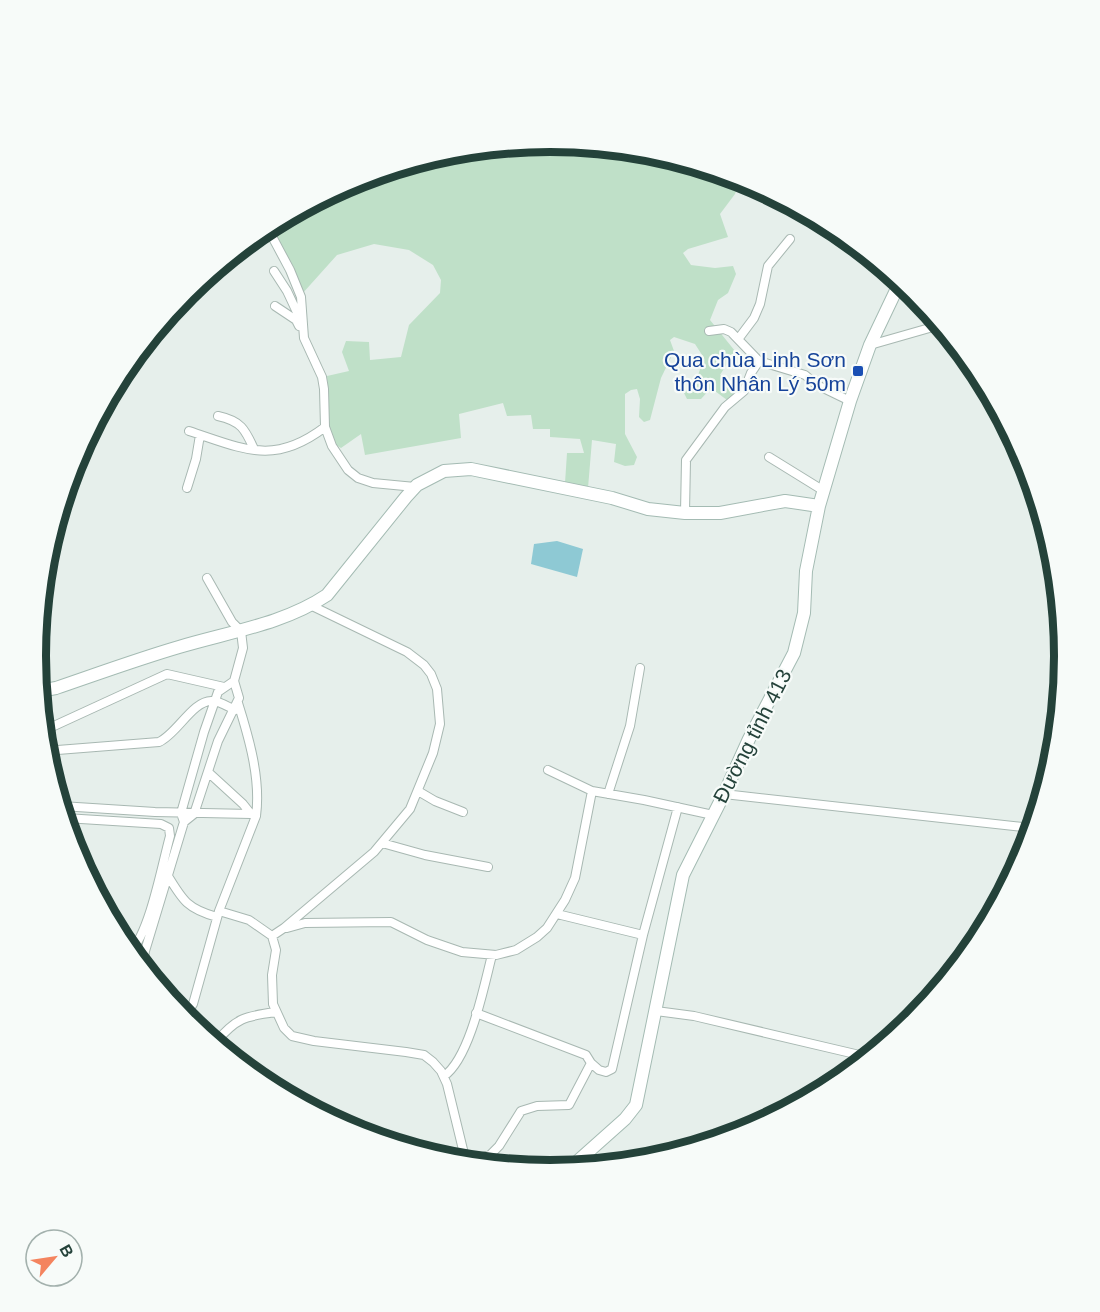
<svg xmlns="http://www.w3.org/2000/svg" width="1100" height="1312" font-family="Helvetica,sans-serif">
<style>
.green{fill:#bfe0c8}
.water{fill:#8ec9d4}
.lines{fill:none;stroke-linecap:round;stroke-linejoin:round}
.street-casing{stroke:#a8b8b2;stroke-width:10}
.secondary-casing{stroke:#a4bbb3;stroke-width:14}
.street{stroke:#fff;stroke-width:8}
.secondary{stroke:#fff;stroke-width:12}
.transit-dot{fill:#1a4fb4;stroke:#f7fbf9;stroke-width:2}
.labels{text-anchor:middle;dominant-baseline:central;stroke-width:4.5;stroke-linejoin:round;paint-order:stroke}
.transit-label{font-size:21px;fill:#164399;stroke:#f7fbf9;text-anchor:end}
.street-label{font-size:21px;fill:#24423a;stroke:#f7fbf9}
.rim{fill:none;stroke:#24423a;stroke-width:8}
</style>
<rect width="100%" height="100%" fill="#e6efeb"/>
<!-- green -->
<path class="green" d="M 550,142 L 651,152 L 734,177 L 739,182 L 735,194 L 720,214 L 728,237 L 688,249 L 683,253 L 691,265 L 715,268 L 733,266 L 736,274 L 728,293 L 718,300 L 710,320 L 735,351 L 720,375 L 743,389 L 727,400 L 711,388 L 701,399 L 687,399 L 684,393 L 697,378 L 704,358 L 695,344 L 674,337 L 670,340 L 674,351 L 661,378 L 650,420 L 644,422 L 639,417 L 640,399 L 637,389 L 631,390 L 625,394 L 625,434 L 637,457 L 634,465 L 625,466 L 614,462 L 616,444 L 592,440 L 588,488 L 565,483 L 567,453 L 584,453 L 580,439 L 550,437 L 550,429 L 533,429 L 531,415 L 507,416 L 503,403 L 459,414 L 461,438 L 365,455 L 361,434 L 341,448 L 336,445 L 329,426 L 327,376 L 349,371 L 342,352 L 346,341 L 369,342 L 370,360 L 401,357 L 409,325 L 440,293 L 441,280 L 433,265 L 409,250 L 374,244 L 337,255 L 302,294 L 271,225 L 354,181 L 450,152 Z"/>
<!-- water -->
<path class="water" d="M 557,541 L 583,549 L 577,577 L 531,564 L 534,544 Z"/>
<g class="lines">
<defs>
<path id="street" d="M 267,227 L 290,270 L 301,297 L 304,338 L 322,377 L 324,389 L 325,427 L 332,446 L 348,470 L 358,478 L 373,483 L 415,487
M 274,271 L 287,291 L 302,323
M 275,306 L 296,320 L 299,326
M 709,331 L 724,329 L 731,332 L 759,361 L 805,375 L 817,385 L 850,401
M 739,338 L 754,318 L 760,304 L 768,266 L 790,239
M 870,345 L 940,325
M 218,416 C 241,421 245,429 254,449
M 189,431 C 244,449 274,466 325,427
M 769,457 L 824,491
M 187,488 L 196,459 L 200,435
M 685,513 L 686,460 L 725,407 L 744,391 L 751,373 L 759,361
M 43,731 L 167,674 L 224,687
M 45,751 L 159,742 C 177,734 193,700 212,701 C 220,701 228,707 235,710
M 548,770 L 592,791 L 644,800 L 713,815
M 208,772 L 243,804 L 251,814
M 418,791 L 435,801 L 463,812
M 608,794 L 630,726 L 640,668
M 724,794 L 1032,828
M 61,806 L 155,812 L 251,814 L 256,816
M 65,818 L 161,824 L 169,828 L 170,836 C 162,865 150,931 131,951
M 184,822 L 194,814 L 218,741 L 239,698 L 234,681 L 243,648 L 241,631 L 232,622 L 207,578
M 382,843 L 425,855 L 488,867
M 168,876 C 183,901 188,909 217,917
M 219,911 L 249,920 L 272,936 L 284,928 L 374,852 L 410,809 L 433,753 L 440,724 L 437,689 L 431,674 L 424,665 L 407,652 L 310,605
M 557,914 L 643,935
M 287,928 L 305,923 L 391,922 L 427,940 L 462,952 L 496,955 L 516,950 L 537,937 L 547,928 L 565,900 L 575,878 L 592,791
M 272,936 L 276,950 L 272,975 L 273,1004 L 284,1028 L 292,1036 L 314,1041 L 406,1052 L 424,1055 L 433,1062 L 441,1071 L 447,1084 L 466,1162
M 143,966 L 145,951 L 184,822 L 181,813 L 204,732 L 218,692 L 234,681
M 656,1011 L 694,1016 L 868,1057
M 476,1013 L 586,1055 L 591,1063
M 182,1014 L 188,1012 L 193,1004 L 219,911 L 256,816 C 261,779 249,738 238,703
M 215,1043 C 236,1018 245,1016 276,1012
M 444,1076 C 470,1058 484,986 492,955
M 466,1161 L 490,1155 L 499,1146 L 521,1111 L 537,1106 L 569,1105 L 591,1063 L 599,1070 L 606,1072 L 612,1069 L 643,935 L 678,807"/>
<path id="secondary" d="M 39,691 L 56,688 C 97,674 138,659 179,647 C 229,632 284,624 327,595 L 406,497 L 417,485 L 444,471 L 471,469 L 612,498 L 648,509 L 685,513 L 720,513 L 785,501 L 819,506
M 570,1168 L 625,1119 L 636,1105 L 683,875 L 724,794 L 749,739 L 794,653 L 804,613 L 806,571 L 819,506 L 850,401 L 870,345 L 900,282"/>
</defs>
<!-- street casing -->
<use href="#street" class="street-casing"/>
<!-- secondary casing -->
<use href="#secondary" class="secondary-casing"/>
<!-- street -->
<use href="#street" class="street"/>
<!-- secondary -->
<use href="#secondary" class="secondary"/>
</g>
<!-- markers -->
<rect class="transit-dot" x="852" y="365" width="12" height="12" rx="3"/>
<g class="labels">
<!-- transit labels -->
<g class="transit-label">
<text x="846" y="359">Qua chùa Linh Sơn<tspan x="846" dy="24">thôn Nhân Lý 50m</tspan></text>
</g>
<!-- street labels -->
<g class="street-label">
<text transform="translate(752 736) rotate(-63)">Đường tỉnh 413</text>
</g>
</g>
<!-- crop -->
<path d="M0 0H1100V1312H0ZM46 656a504 504 0 1 1 1008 0a504 504 0 1 1-1008 0Z" fill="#f7fbf9" fill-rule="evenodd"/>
<path class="rim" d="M46 656a504 504 0 1 1 1008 0a504 504 0 1 1-1008 0Z"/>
<!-- north arrow -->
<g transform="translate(54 1258) rotate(61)"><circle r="28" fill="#f7fbf9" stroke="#a3b1ad" stroke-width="1.5"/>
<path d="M0-4.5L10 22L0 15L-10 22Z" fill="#f4845f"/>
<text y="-9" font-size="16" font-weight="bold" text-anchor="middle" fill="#24423a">B</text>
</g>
</svg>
